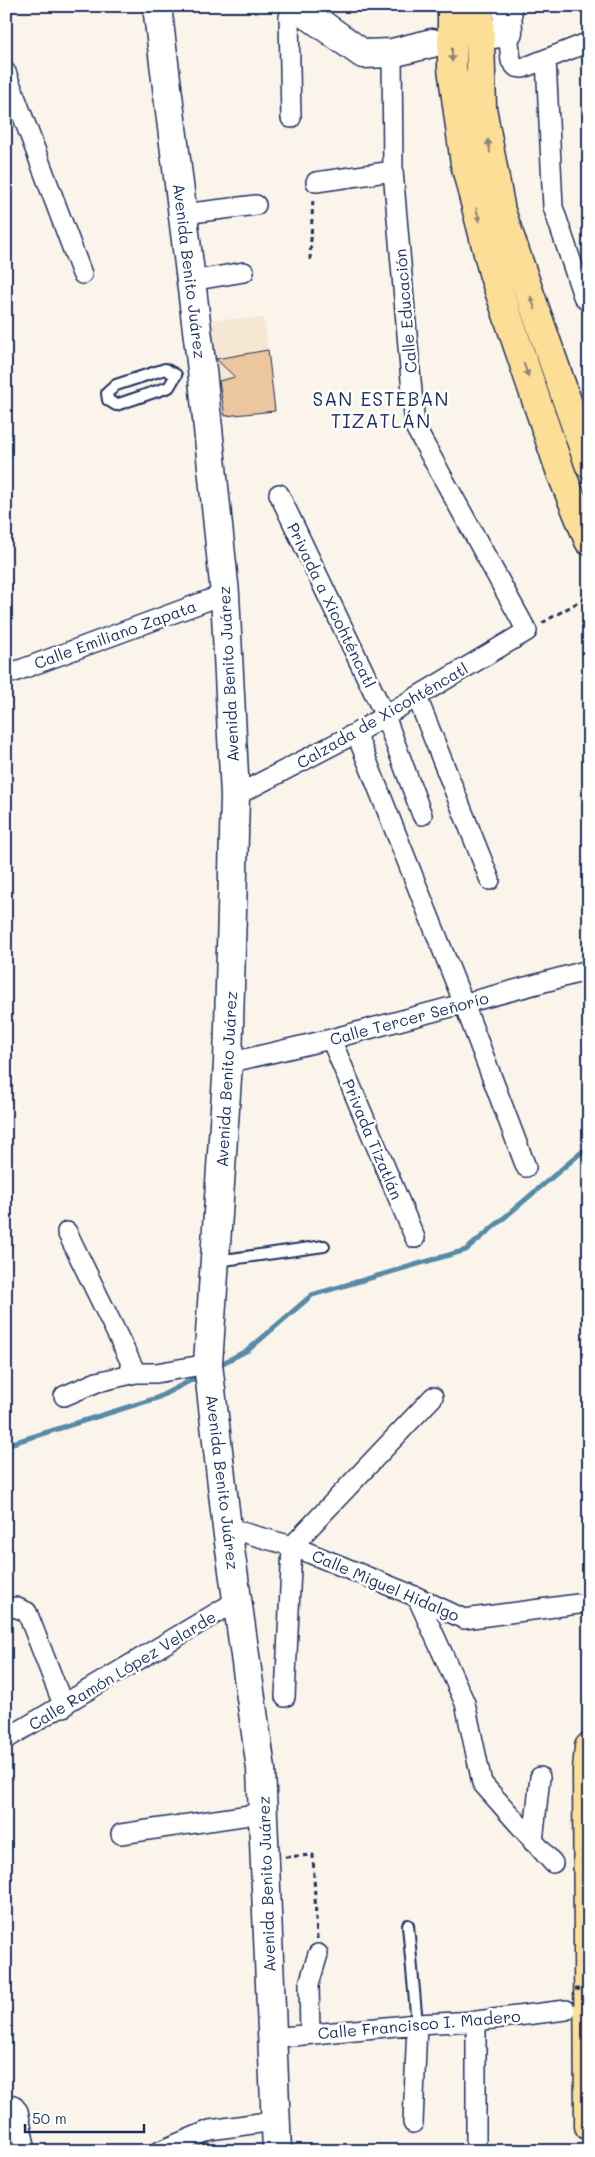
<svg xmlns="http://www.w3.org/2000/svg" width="595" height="2157" font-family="Mali,sans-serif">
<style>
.built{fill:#f6e6d4}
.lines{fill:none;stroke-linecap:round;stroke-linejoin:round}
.stream{stroke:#548ba7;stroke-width:5}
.building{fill:#ecc79d;stroke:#1b2f5e}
.lane-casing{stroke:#1b2f5e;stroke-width:14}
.street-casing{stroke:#1b2f5e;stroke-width:22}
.secondary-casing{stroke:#1b2f5e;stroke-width:31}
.highway-casing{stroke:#1b2f5e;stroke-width:31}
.path{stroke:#1b2f5e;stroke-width:3;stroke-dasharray:5 4;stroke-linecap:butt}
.lane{stroke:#fff;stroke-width:10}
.street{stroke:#fff;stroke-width:19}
.secondary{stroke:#fff;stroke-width:28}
.highway{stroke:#fdde96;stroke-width:28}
.path-bridge{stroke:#1b2f5e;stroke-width:3;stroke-dasharray:5 4;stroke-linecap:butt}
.oneway{fill:#8c867a}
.labels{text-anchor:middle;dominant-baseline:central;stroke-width:5;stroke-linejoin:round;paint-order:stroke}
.street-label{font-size:16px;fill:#1b2f5e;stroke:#fff}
.quarter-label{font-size:19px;letter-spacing:1px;fill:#1b2f5e;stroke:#fff}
</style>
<rect width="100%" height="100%" fill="#fbf4eb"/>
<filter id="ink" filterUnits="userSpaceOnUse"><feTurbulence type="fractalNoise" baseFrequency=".02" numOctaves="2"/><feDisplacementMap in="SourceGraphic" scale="10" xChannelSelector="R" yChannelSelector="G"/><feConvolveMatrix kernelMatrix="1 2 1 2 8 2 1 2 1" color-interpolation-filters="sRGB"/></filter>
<g filter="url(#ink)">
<!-- built -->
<path class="built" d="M 264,318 L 275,411 L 211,417 L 201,320 Z"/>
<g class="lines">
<!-- stream -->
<path class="stream" d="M 217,1366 L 248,1350 L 312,1295 L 466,1250 L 583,1151 L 589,1154
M 6,1445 L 157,1398 L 201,1375"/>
</g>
<!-- building -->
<path class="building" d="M 268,350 L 275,411 L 225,416 L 219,381 L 235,377 L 216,359 Z"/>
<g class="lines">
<defs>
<path id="lane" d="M 165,369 L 176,375 L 169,387 L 116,405 L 108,400 L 107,393 L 116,385 Z
M 217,1261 L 324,1246
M 408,1925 L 417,2024"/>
<path id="street" d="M 508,32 L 511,61 L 516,67 L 523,68 L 589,42
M 546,59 L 553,207 L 583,296 L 589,303
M 6,72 L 82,274
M 291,118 L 289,17 L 293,6
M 316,182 L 393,171
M 183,214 L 256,205
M 191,281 L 244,272
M 279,494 L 385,716 L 422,815
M 6,675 L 225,594
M 417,697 L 490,880
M 356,733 L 464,1004 L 526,1167
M 235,796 L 356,733 L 527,631 L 415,427 L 393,171 L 392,53
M 331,1039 L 415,1238
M 228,1063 L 331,1039 L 589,970
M 67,1232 L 136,1373
M 64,1396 L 97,1382 L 136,1373 L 156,1373 L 208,1364
M 227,1528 L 292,1546 L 417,1597 L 464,1619 L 578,1604
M 417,1597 L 465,1703 L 482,1783 L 553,1863
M 6,1609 L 15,1607 L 27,1612 L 64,1707
M 285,1697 L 292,1546 L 433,1397
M 6,1739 L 238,1600
M 121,1834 L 263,1813
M 533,1842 L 540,1777
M 476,2021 L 476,2151
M 310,2033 L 309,1984 L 318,1954
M 272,2038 L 417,2024 L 476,2021 L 566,2010
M 6,2104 L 13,2105 L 18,2111 L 26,2151
M 413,2123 L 417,2024
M 160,2151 L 210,2130 L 274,2121"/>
<path id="secondary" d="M 157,6 L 202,370 L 225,594 L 235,796 L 228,1063 L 208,1364 L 227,1528 L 261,1769 L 277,2151
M 296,6 L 363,54 L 392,53 L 432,43
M 494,34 L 508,32 L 507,6"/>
<path id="highway" d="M 452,6 L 452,68 L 465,164 L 493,273 L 561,473 L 589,541
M 479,6 L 482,108 L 501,211 L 589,464
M 589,1747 L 587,1770 L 589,2126"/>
</defs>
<!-- lane casing -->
<use href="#lane" class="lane-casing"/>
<!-- street casing -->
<use href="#street" class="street-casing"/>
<!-- secondary casing -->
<use href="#secondary" class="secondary-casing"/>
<!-- highway casing -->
<use href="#highway" class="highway-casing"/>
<!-- path -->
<path class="path" d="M 310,260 L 313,198
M 542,623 L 589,596
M 285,1857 L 313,1855 L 317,1939"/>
<!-- lane -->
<use href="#lane" class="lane"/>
<!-- street -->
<use href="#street" class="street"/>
<!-- secondary -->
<use href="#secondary" class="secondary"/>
<!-- highway -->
<use href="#highway" class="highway"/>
<!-- path-bridge -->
<path class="path-bridge" d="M 575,1989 L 589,1990"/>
</g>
<!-- one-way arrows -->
<defs><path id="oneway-solid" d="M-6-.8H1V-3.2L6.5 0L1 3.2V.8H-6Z" transform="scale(1.25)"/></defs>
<g class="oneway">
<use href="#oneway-solid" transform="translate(452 55) rotate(90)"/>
<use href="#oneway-solid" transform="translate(489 146) rotate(-100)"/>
<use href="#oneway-solid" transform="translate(478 215) rotate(76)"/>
<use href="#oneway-solid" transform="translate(533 303) rotate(-109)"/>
<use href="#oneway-solid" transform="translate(526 370) rotate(71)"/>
</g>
</g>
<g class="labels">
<!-- street labels -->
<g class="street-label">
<text transform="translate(190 271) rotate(83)">Avenida Benito Juárez</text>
<text transform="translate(405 311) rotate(-95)">Calle Educación</text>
<text transform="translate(332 605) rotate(64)">Privada a Xicohténcatl</text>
<text transform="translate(115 634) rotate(-20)">Calle Emiliano Zapata</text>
<text transform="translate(228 674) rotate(-93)">Avenida Benito Juárez</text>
<text transform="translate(382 715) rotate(-30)">Calzada de Xicohténcatl</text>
<text transform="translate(409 1018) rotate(-15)">Calle Tercer Señorío</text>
<text transform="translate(226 1079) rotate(-87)">Avenida Benito Juárez</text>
<text transform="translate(373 1139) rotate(67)">Privada Tizatlán</text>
<text transform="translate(223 1482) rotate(83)">Avenida Benito Juárez</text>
<text transform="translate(386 1585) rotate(23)">Calle Miguel Hidalgo</text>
<text transform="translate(122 1670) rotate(-31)">Calle Ramón López Velarde</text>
<text transform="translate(266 1884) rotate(-92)">Avenida Benito Juárez</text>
<text transform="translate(419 2024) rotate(-5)">Calle Francisco I. Madero</text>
</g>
<!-- quarter labels -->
<g class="quarter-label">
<text x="381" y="398">SAN ESTEBAN<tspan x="381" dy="22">TIZATLÁN</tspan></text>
</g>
</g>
<!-- margin -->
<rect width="595" height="2157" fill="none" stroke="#fff" stroke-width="25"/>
<rect x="12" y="12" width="570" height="2132" fill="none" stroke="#1b2f5e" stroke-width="2" filter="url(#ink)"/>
<!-- scale -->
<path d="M25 2124v8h119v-8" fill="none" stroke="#1b2f5e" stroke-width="2.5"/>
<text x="32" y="2124" font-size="15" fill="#1b2f5e" stroke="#ffffff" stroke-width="4" paint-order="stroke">50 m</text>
</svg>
